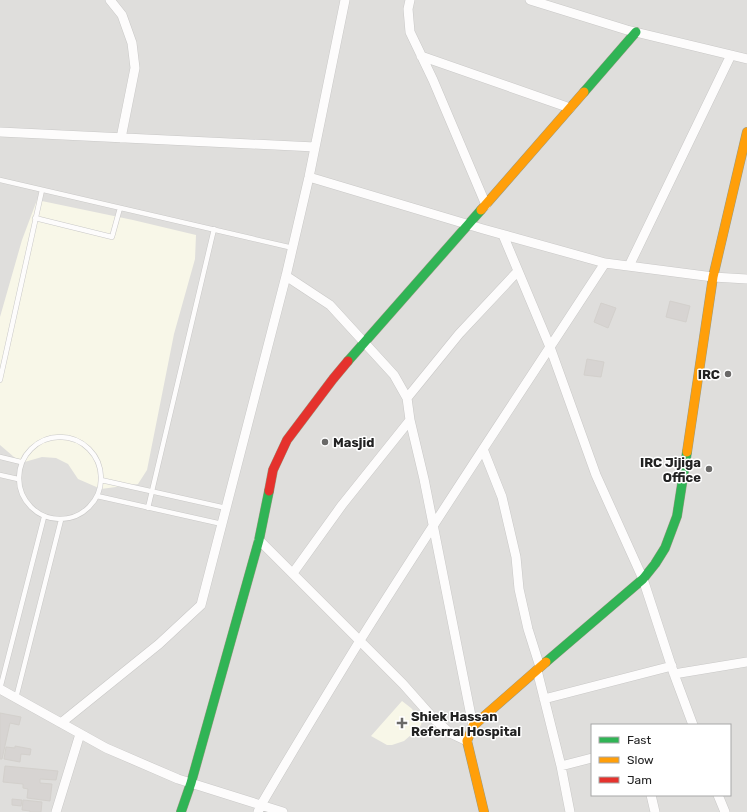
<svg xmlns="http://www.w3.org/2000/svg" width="747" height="812" font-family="Rubik,sans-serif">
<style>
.residential{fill:#dfdedc;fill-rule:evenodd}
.education{fill:#f8f7e8}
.building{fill:#d7d4d2;stroke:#d3d0cc}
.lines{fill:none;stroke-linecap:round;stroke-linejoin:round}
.lane-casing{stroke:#c9c8c7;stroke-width:5.5}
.street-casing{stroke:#c9c8c7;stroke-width:10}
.fast-casing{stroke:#999a82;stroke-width:10}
.slow-casing{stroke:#999a82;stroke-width:10}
.jam-casing{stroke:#999a82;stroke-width:10}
.lane{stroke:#fdfcfc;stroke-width:4.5}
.street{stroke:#fdfcfc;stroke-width:9}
.fast{stroke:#30b455;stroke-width:9}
.slow{stroke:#ff9f0a;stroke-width:9}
.jam{stroke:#e5322d;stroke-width:9}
.poi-dot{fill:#6a6968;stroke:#fff;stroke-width:1.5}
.labels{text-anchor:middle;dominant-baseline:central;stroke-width:3;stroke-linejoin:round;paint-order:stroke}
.poi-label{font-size:13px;font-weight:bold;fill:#222;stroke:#fff;text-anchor:end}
</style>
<rect width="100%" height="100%" fill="#f0eeeb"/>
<!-- residential -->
<path class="residential" d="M 0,0 L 747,0 L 747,812 L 0,812 ZM 592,725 L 730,725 L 730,795 L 592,795 Z"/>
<!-- education -->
<path class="education" d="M 37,200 L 133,220 L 196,235 L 195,259 L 174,334 L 147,470 L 138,484 L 101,489 L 78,479 L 68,464 L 56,458 L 42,457 L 21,463 L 0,445 L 0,317 L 22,240 Z
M 402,701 L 411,708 L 420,718 L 422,721 L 421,725 L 419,728 L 404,741 L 392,745 L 387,745 L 371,736 Z"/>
<!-- building -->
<path class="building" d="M 670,301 L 690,306 L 686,322 L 666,317 Z
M 601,303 L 616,308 L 608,328 L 594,322 Z
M 587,359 L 604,362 L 601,377 L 584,375 Z
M 0,713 L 21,717 L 19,725 L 10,723 L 2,759 L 0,759 Z
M 15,746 L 31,749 L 30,755 L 21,754 L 20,762 L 4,759 L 6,747 L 15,748 Z
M 5,766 L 58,771 L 56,780 L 40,779 L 40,783 L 52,784 L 50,801 L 27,798 L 28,789 L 23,788 L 23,784 L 3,782 Z
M 12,799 L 22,800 L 21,806 L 12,805 Z
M 23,800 L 42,802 L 41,812 L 30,812 L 30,811 L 22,810 Z"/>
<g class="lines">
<defs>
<path id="lane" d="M 0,180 L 293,248
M 35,218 L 112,237 L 120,208
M 0,380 L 42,190
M19 478a41 41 0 1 1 82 0a41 41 0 1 1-82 0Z
M 0,457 L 21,462
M 0,475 L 18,479
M 101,480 L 226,508
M 97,496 L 222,524
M 148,508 L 214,229
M 0,689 L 44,517
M 16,698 L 61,520"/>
<path id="street" d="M 110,0 L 122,15 L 132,43 L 135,68 L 121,138
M 410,0 L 408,9 L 410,32 L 433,80 L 486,205
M 530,0 L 627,30 L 747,59
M 421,56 L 570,108
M 0,132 L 315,147
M 309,177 L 483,229 L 605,263 L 713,277 L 747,279
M 503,235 L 550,347 L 596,475 L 643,579 L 674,674 L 693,725
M 629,266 L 731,55
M 286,276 L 330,305 L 394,375 L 407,398 L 410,420 L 424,479 L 473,726
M 407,398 L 459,334 L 518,271
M 483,449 L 502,497 L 516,557 L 519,589 L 528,629 L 540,667
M 259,540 L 403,684 L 434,719 L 450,733 L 467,741
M 293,573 L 342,505 L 410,420
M 537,670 L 561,766 L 570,812
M 674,674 L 747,662
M 0,689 L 106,748 L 178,779 L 283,812
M 544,699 L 672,666
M 61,723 L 159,644 L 201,605 L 286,276 L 309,177 L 345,0
M 561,766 L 592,758
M 651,795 L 655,812
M 718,795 L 725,812
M 56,812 L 80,734
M 258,812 L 261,805 C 293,750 326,696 359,642 C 439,514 523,389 605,263"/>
<path id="fast" d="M 584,92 L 636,32
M 348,361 L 481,210
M 546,662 L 643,579 L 655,564 L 665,548 L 677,516 L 687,452
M 181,812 L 191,783 L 259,540 L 269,491"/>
<path id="slow" d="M 481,210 L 584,92
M 687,452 L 713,277 L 747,132
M 484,812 L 467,741 L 473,726 L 546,662"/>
<path id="jam" d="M 269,491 L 273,470 L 287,440 L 333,379 L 348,361"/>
</defs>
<!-- lane casing -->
<use href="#lane" class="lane-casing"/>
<!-- street casing -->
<use href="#street" class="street-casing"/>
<!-- fast casing -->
<use href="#fast" class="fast-casing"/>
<!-- slow casing -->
<use href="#slow" class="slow-casing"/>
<!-- jam casing -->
<use href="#jam" class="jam-casing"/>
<!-- lane -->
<use href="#lane" class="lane"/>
<!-- street -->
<use href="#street" class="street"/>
<!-- fast -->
<use href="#fast" class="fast"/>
<!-- slow -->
<use href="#slow" class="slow"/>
<!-- jam -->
<use href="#jam" class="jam"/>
</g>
<!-- markers -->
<g class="poi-dot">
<circle cx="728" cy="374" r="4"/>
<circle cx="325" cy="442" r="4"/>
<circle cx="709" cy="469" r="4"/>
<path d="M400 717h4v4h4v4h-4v4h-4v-4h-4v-4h4z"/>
</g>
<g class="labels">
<!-- poi labels -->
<g class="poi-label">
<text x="720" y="374">IRC</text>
<text x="333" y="442" text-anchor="start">Masjid</text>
<text x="701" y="462">IRC Jijiga<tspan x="701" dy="15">Office</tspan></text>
<text x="411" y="716" text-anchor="start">Shiek Hassan<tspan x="411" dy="15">Referral Hospital</tspan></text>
</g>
</g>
<!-- legend -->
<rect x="591" y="724" width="140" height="72" fill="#ffffff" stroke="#a7a7a7"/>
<rect x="599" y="737" width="20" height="6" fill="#30b455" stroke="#a7a7a7"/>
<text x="627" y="744" font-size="12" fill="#222222">Fast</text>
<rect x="599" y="757" width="20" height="6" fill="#ff9f0a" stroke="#a7a7a7"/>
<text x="627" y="764" font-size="12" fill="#222222">Slow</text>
<rect x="599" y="777" width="20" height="6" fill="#e5322d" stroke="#a7a7a7"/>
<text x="627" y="784" font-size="12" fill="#222222">Jam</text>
</svg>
